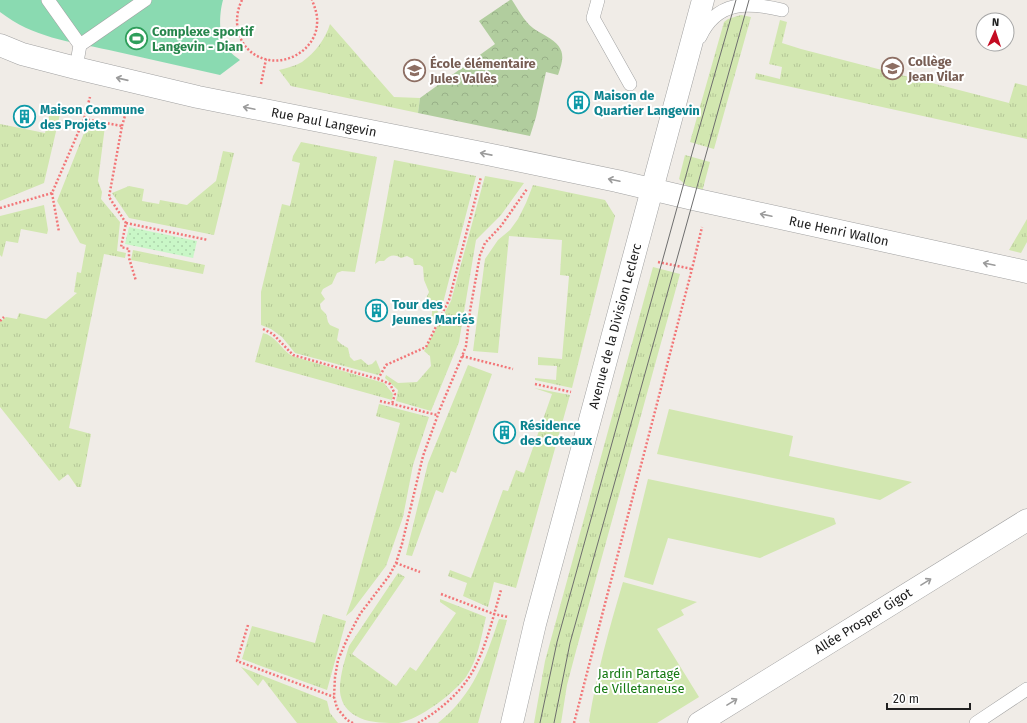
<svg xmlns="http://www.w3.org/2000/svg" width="1027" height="723" font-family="'Fira Sans',sans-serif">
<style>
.grass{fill:url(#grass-tufts)}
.forest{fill:url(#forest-crowns)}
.park{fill:url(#park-dots)}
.garden{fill:#d2e7b0}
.pitch{fill:#8adab1}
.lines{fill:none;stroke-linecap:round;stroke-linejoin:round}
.service-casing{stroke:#a1a1a1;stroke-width:14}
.minor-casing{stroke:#a1a1a1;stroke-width:23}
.tertiary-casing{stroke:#a1a1a1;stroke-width:23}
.path{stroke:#f27678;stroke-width:2.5;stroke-dasharray:2 2;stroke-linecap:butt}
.service{stroke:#fff;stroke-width:13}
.minor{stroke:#fff;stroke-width:22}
.tertiary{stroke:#fff;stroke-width:22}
.tram{stroke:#6e6e6e;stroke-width:1}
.oneway{stroke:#9b9b9b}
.labels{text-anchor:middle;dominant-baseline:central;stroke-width:4;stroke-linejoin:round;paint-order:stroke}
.leisure-label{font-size:13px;font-weight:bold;fill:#27864d;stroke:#fff;text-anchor:start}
.education-label{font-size:13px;font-weight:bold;fill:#785e54;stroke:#fff;text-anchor:start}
.culture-label{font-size:13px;font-weight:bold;fill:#0d838f;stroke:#fff;text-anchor:start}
.street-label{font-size:13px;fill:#202020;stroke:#fff}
.park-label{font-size:13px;fill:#167a12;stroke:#fff}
</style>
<defs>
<pattern id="grass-tufts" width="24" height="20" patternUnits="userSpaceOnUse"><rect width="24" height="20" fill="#d2e7b0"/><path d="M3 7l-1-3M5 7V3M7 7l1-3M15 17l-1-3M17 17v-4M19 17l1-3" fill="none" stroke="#b4c697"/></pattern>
<pattern id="forest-crowns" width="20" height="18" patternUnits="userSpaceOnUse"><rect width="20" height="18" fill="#b1cd9e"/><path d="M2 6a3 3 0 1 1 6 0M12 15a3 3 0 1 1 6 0" fill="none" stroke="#98b088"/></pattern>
<pattern id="park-dots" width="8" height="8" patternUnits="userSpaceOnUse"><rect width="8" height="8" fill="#c9f7c7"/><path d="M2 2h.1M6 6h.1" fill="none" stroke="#acd3ab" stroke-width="1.8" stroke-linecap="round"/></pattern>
</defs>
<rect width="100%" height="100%" fill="#f0ece7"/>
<!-- grass -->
<path class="grass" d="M 741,15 L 751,17 L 714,149 L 690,142 L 724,22 L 728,19 Z
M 780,20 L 787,22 L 782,43 L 801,49 L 1009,103 L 1015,83 L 1027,86 L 1027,139 L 755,79 L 756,73 L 780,79 L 782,67 L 769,64 Z
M 330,24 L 394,97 L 420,98 L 418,113 L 291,86 L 279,70 C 287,68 295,66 302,62 C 315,53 326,38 330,24 Z
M 51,108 L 61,110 L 44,183 L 0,201 L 0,124 L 45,133 Z
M 88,123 L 105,126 L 98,181 L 102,192 L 101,199 L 120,222 L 117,251 L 126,253 L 125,258 L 104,254 L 69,428 L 91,434 L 81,487 L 77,487 L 68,474 L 59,481 L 0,407 L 0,322 L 6,317 L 17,319 L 19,313 L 46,319 L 77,293 L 74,292 L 77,272 L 81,273 L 86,245 L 80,243 L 57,201 Z
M 301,142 L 377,157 L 355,272 L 342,271 L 337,273 L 332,284 L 323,289 L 321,293 L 325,299 L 320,304 L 321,309 L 326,314 L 328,322 L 330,325 L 339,329 L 337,340 L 341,344 L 348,348 L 350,357 L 354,361 L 361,359 L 368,365 L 372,364 L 376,360 L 381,372 L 378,375 L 295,353 L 282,337 L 271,329 L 261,325 L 261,292 L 282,204 L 290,206 L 300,163 L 292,161 L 293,156 Z
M 223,151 L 234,153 L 214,235 L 129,218 L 112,193 L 129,186 L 144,189 L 142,201 L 159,204 L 160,200 L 187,205 L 216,181 Z
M 685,155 L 710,162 L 702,192 L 688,187 L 679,179 Z
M 394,160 L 476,176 L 443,303 L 432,322 L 430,319 L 432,314 L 432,310 L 424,303 L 429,292 L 424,280 L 423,267 L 420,265 L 414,265 L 413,259 L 407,256 L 401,258 C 394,254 390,255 384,261 L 379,261 L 375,264 Z
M 485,176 L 524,183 L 501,215 L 476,240 L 459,342 L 431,411 L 396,401 L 398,390 L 385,378 L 386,375 L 398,383 L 417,382 L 431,366 L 430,356 L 424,351 L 451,301 Z
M 533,185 L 605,200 L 615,216 L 572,388 L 535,380 L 535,378 L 556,380 L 557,366 L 538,365 L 538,357 L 562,359 L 569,276 L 560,275 L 562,240 L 509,236 L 498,353 L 473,351 L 485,259 L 498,240 L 510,230 L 518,219 L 526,203 Z
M 44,205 L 48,230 L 47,234 L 21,229 L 18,243 L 6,241 L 2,257 L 0,255 L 0,216 Z
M 1027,219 L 1027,242 L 1021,253 L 1009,250 Z
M 133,250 L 205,265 L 203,274 L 131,260 Z
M 653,267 L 680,274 L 576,651 L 567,685 L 561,723 L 534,723 L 545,661 Z
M 263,333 C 276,336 281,349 292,356 L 384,383 L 393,394 L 392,400 L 255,362 Z
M 468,365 L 492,374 L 456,473 L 451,471 L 443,493 L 436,490 L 412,556 L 406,555 L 428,463 Z
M 534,388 L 570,395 L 516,588 L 494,582 L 488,607 L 463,596 L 467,583 L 448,576 L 450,570 L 471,578 L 503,490 L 508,491 L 516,470 L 524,473 L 552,394 Z
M 379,404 L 429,417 L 413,465 L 403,517 L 386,566 L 352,611 L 346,616 L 352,599 L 400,423 L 376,416 Z
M 398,573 L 405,577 L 352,654 L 396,686 L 410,667 L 416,671 L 456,613 L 440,602 L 440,599 L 486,617 C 481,638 478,659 466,677 C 453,694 420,719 399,723 C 387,723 371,723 360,718 C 351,714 343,707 341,697 C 337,684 345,659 349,646 Z
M 323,614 L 346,621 L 327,690 L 242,659 L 252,626 L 315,643 Z
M 499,619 L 507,620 L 478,723 L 438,723 C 474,694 485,660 499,619 Z
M 241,667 L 327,701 L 330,713 L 338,723 L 297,723 L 263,679 L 258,686 Z"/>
<!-- forest -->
<path class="forest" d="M 510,0 L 512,0 C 518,9 524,21 533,28 C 536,31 542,33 546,36 C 565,47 565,56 558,75 L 546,72 L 536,117 L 530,136 L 418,113 L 420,98 L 495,44 L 479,21 Z"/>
<!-- park -->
<path class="park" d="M 129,227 L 197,241 L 193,258 L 125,244 Z"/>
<!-- garden -->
<path class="garden" d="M 669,409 L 793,436 L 789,456 L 912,482 L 880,500 L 657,454 Z
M 648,479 L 834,518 L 836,524 L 760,558 L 668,538 L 653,585 L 624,577 Z
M 623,582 L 697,602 L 681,610 L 684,615 L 657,629 L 699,697 L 657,723 L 590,723 L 589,721 C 597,672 609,629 623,582 Z"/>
<!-- pitch -->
<path class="pitch" d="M 0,0 L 223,0 C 219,14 218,38 228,50 C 232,54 236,57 240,60 L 220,75 C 183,67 146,58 109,50 C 68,41 34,38 0,12 Z"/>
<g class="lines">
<defs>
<path id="service" d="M 48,0 L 80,45
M 598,0 L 593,18 L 630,84
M 700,37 C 717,0 748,2 782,10
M 76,68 L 80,45 L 145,0
M 976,723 L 1027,689"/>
<path id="minor" d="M 0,45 L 22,54 L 76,68 L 198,97 L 487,154 L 617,181 L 693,199 L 1027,272
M 699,723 L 1027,520"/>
<path id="tertiary" d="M 512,723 L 535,624 L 703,0"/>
</defs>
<!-- service casing -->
<use href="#service" class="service-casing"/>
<!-- minor casing -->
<use href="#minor" class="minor-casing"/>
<!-- tertiary casing -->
<use href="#tertiary" class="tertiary-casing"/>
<!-- path -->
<path class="path" d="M 242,0 C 230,24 240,55 269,60 C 291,64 316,47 317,24 C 318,15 315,8 312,0
M 261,84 L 266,59
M 84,119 L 122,126 L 109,197 L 126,223 L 121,247 L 129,249 L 129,258 L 136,281
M 122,126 L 128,105
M 52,193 L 59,232
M 0,208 L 52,193 L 84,119 L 90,97
M 126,223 L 208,240
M 658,262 L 692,269
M 0,321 L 4,317
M 263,329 L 273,334 L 293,355 L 378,379 L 390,384 L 395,394 L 392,404
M 462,356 L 513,369
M 378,379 L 386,365 L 426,347 L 449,300 L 481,177
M 535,384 L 571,392
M 380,401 L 437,415
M 396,563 L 420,572
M 441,594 L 494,614 L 508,617
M 248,625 L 237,661 L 334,697
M 353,723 L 347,720 L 337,708 L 334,697 L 335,677 L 338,660 L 348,637 L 360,614 L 389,576 L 396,563 L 402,544 L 423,456 L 440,409 L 461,359 L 466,346 L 470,311 L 480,255 L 485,243 L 501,226 L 527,189
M 418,723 C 441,710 465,689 476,665 C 487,643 494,614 501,590
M 574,723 L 692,269 L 702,227"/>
<!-- service -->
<use href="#service" class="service"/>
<!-- minor -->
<use href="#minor" class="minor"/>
<!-- tertiary -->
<use href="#tertiary" class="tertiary"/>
<!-- tram -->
<path class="tram" d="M 540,723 L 557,642 L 693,150 L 736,0
M 554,723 L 570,643 L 749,0"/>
</g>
<!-- one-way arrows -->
<defs><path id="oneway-shaft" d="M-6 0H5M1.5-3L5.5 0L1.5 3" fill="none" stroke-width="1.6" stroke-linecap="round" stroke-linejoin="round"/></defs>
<g class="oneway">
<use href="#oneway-shaft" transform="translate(122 79) rotate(-167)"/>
<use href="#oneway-shaft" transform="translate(249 108) rotate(-168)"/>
<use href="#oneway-shaft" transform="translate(486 154) rotate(-169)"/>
<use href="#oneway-shaft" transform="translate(614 180) rotate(-168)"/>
<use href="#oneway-shaft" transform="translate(766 215) rotate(-168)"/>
<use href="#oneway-shaft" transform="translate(989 264) rotate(-168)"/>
<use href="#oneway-shaft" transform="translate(926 582) rotate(-32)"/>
<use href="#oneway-shaft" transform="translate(732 702) rotate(-32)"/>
</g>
<!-- icons -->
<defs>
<symbol id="stadium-ring" viewBox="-11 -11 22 22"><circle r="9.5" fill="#fff" stroke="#2e9e5b" stroke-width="1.5"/><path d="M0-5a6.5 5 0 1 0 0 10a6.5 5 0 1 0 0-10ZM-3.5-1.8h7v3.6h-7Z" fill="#2e9e5b"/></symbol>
<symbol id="school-ring" viewBox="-11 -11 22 22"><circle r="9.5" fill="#fff" stroke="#8d6e63" stroke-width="1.5"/><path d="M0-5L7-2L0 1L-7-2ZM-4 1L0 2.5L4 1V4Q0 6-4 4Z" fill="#8d6e63"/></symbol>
<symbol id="building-ring" viewBox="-11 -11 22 22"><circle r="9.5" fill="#fff" stroke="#0f9aa8" stroke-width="1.5"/><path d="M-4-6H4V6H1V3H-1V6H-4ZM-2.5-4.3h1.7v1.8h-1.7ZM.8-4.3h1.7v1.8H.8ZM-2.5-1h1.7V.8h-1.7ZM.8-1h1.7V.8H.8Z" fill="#0f9aa8"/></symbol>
</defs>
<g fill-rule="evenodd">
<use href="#stadium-ring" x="124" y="26" width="25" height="25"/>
<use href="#school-ring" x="880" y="56" width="25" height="25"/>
<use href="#school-ring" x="402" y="58" width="25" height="25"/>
<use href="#building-ring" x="566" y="90" width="25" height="25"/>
<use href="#building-ring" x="12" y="104" width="25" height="25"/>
<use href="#building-ring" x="364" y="298" width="25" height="25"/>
<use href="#building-ring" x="492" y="420" width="25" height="25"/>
</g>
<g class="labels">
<!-- leisure labels -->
<g class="leisure-label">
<text x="152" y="31">Complexe sportif<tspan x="152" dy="15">Langevin - Dian</tspan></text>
</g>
<!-- education labels -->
<g class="education-label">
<text x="908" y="61">Collège<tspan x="908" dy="15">Jean Vilar</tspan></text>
<text x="430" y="63">École élémentaire<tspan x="430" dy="15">Jules Vallès</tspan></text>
</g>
<!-- culture labels -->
<g class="culture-label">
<text x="594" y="95">Maison de<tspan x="594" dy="15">Quartier Langevin</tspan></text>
<text x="40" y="109">Maison Commune<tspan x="40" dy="15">des Projets</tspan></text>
<text x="392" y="304">Tour des<tspan x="392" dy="15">Jeunes Mariés</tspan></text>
<text x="520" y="425">Résidence<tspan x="520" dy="15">des Coteaux</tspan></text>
</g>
<!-- street labels -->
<g class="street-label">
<text transform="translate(324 122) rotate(11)">Rue Paul Langevin</text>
<text transform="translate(839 231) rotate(12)">Rue Henri Wallon</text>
<text transform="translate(615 326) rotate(-75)">Avenue de la Division Leclerc</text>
<text transform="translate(863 621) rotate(-32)">Allée Prosper Gigot</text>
</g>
<!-- park labels -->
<g class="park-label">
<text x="639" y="673">Jardin Partagé<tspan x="639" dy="15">de Villetaneuse</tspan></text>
</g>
</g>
<!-- north arrow -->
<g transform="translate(995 32) rotate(3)"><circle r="19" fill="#ffffff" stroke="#a6a6a6"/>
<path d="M0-3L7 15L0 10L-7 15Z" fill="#c40b22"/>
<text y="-6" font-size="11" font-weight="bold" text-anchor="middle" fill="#202020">N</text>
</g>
<!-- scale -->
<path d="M887 703v6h83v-6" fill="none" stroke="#202020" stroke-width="2"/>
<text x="893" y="703" font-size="12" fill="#202020" stroke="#ffffff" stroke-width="3" paint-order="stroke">20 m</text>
</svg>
